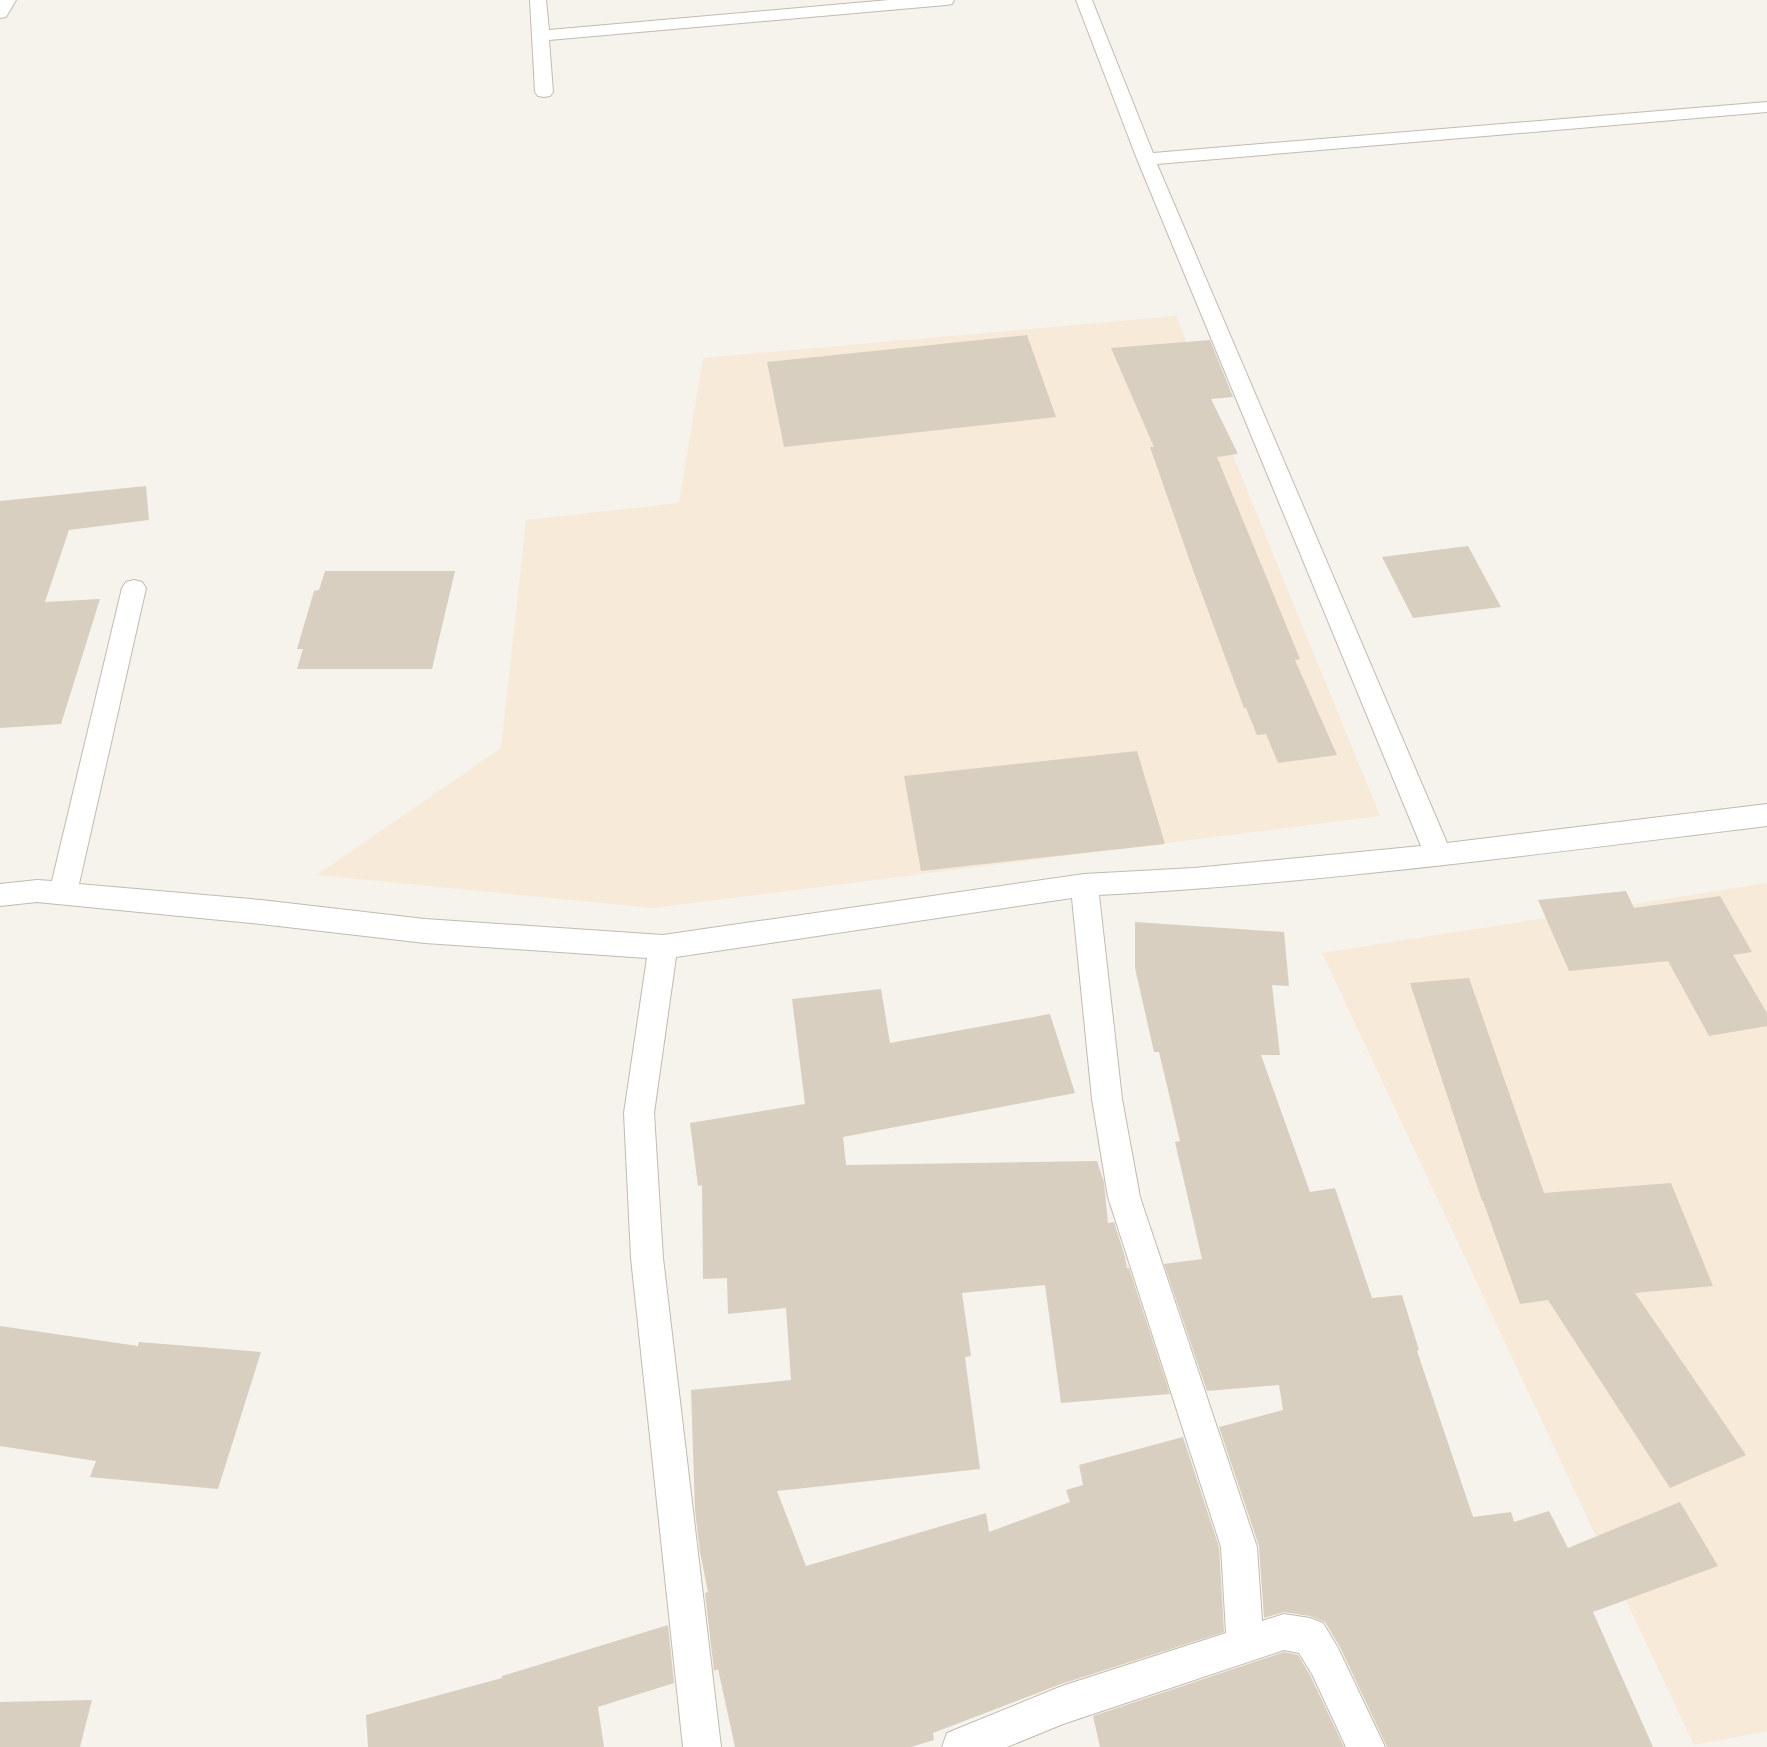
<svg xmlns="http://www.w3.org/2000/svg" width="1767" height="1747" font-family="'PT Sans',sans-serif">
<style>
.commercial{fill:#f7ead8}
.building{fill:#d8cfc1}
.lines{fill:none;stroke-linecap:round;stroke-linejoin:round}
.minor-casing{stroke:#c2bbae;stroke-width:2}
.minor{fill:#fff;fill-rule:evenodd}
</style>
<rect width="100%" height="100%" fill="#f6f3ec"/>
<!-- commercial -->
<path class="commercial" d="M 1176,316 L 1380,816 L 653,908 L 317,875 L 501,748 L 526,520 L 679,503 L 703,358 Z
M 1767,883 L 1767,1731 L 1694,1745 L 1322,953 Z"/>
<!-- building -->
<path class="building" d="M 1027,335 L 1056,417 L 784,447 L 767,362 Z
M 1210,340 L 1233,397 L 1211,399 L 1238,454 L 1217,457 L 1300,659 L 1295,660 L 1337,755 L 1278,763 L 1266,734 L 1257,735 L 1246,708 L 1244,708 L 1193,570 L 1150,447 L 1154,447 L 1111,348 Z
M 146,486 L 149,520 L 69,530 L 45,602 L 100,599 L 61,724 L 0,728 L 0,501 Z
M 1468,546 L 1501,607 L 1413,618 L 1382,557 Z
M 325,571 L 455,571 L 432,669 L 297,669 L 303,649 L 297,649 L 314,591 L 319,590 Z
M 1137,751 L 1165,844 L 921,871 L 904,776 Z
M 1626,891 L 1634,908 L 1720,896 L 1752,952 L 1733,955 L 1767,1013 L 1767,1026 L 1709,1036 L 1668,961 L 1569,971 L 1538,900 Z
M 1135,922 L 1284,932 L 1289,986 L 1272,985 L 1280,1055 L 1261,1055 L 1310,1192 L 1335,1188 L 1372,1298 L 1402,1295 L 1419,1350 L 1417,1351 L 1473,1517 L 1511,1512 L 1514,1522 L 1549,1511 L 1568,1548 L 1680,1502 L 1718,1566 L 1593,1612 L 1653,1747 L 1387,1747 L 1340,1647 L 1325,1622 L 1310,1616 L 1284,1612 L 1264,1618 L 1259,1546 L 1219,1427 L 1283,1410 L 1279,1385 L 1207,1391 L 1164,1264 L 1202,1259 L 1175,1142 L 1180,1141 L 1159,1052 L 1154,1052 L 1135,968 Z
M 1469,978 L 1544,1193 L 1671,1183 L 1713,1286 L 1635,1293 L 1746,1455 L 1670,1488 L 1548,1300 L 1520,1304 L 1483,1201 L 1482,1201 L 1410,983 Z
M 881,989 L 890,1043 L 1050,1014 L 1075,1093 L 843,1137 L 846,1165 L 1097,1161 L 1104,1182 L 1108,1223 L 1114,1222 L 1125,1257 L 1127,1268 L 1129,1268 L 1170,1394 L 1061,1403 L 1045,1285 L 962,1293 L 971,1356 L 965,1357 L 980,1469 L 777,1491 L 806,1566 L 986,1513 L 989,1532 L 1070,1502 L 1066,1490 L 1083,1485 L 1079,1465 L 1183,1437 L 1219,1547 L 1224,1632 L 1061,1684 L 933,1733 L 934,1740 L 911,1747 L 735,1747 L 718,1669 L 714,1671 L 705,1593 L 708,1592 L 700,1552 L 695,1511 L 691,1390 L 791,1380 L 786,1308 L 728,1314 L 727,1278 L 703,1279 L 702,1185 L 698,1186 L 690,1123 L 805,1104 L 792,999 Z
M 0,1326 L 138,1346 L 139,1342 L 261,1352 L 218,1489 L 90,1477 L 96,1461 L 0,1446 Z
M 668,1625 L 674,1683 L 598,1707 L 604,1747 L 368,1747 L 366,1715 L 502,1678 L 502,1676 Z
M 1284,1652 L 1298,1655 L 1310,1675 L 1344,1747 L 1100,1747 L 1093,1716 Z
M 92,1700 L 80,1747 L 0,1747 L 0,1702 Z"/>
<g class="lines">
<defs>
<path id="minor" d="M 0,0 L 16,0 L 6,17 L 0,18 Z
M 530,0 L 546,0 L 549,30 L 889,0 L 954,0 L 952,4 L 946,5 L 549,40 L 553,92 L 550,96 L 544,97 L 538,96 L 535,92 Z
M 1076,0 L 1092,0 L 1153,153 L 1767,102 L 1767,112 L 1157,164 L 1447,843 L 1767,804 L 1767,826 C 1545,853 1323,883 1099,895 L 1122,1099 L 1140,1197 L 1257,1547 L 1262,1621 L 1284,1614 L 1310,1618 L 1323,1623 L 1338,1648 L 1385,1747 L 1346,1747 L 1312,1674 L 1299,1653 L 1284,1650 L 1063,1724 L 1007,1747 L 942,1747 L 947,1733 L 1062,1686 L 1226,1633 L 1221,1547 L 1108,1197 L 1092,1099 L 1072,898 L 676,957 L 654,1113 L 663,1258 L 721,1747 L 683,1747 L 631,1258 L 624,1113 L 647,958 L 425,943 L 261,924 L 37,902 L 0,906 L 0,884 L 37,880 L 52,881 L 122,588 L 126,582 L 134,580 L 142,582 L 146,588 L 79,884 L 261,900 L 425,919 L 663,935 L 1084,874 L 1194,868 L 1421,846 L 1137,159 Z"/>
</defs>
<!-- minor casing -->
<use href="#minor" class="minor-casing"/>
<!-- minor -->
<use href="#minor" class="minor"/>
</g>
</svg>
